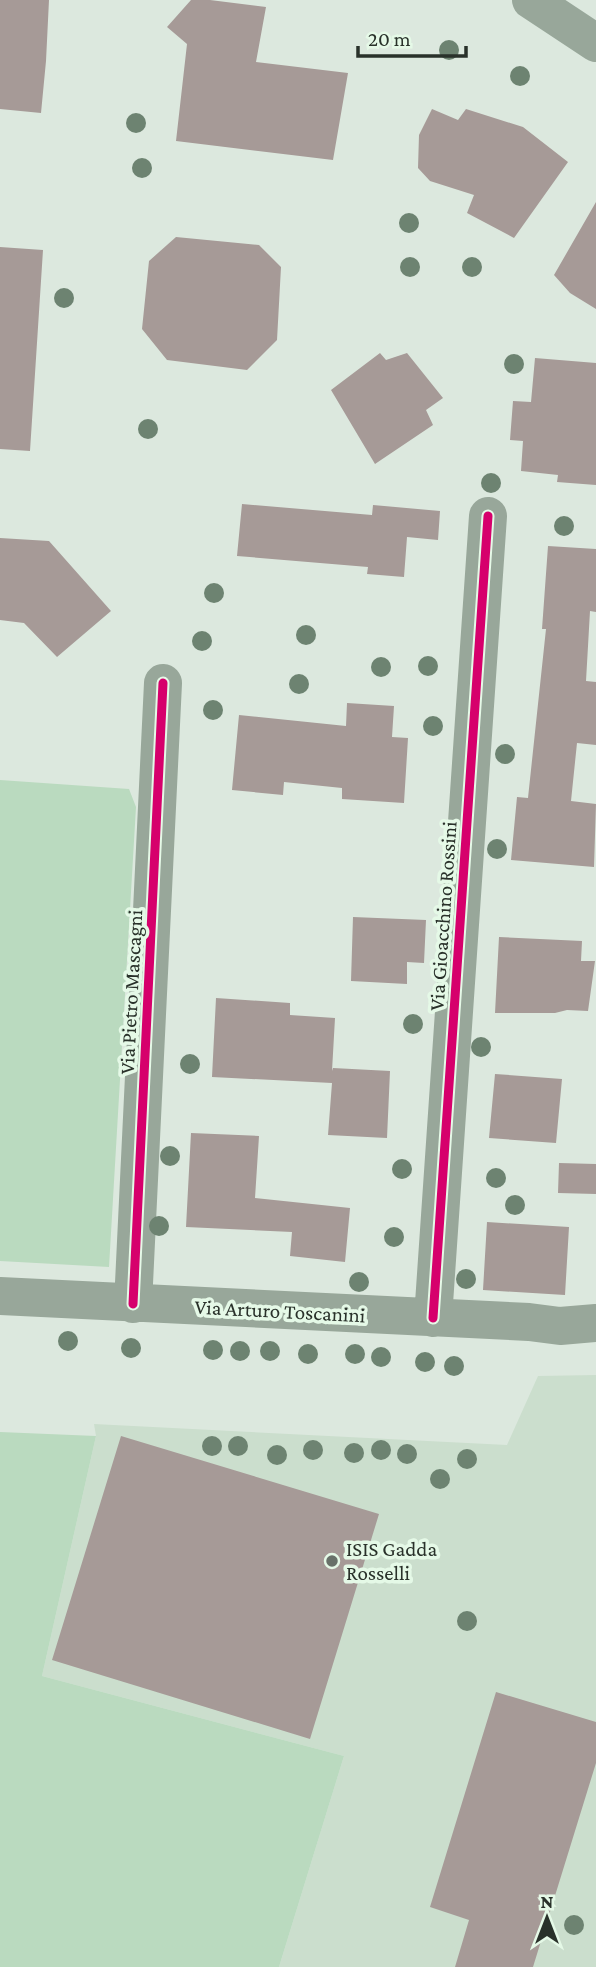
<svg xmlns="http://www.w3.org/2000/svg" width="596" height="1967" font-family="'Crimson Pro',serif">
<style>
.built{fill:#cbdecd}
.green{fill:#badabf}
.building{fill:#a69a97}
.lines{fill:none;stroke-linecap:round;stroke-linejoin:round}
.minor{stroke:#98a79a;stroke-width:38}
.cycleway-casing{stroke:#e5f9e7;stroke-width:13}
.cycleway{stroke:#d6006c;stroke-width:9}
.tree{fill:#6d8371}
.poi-dot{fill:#687169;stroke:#e5f9e7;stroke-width:2.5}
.labels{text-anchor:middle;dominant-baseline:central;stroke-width:7;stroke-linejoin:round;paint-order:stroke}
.street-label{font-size:21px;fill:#29312a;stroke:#e5f9e7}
.poi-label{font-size:21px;fill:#29312a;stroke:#e5f9e7;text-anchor:start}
</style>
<rect width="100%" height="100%" fill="#dce8de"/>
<!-- built -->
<path class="built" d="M 596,1375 L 596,1967 L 279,1967 L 344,1756 L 42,1676 L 96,1436 L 94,1424 L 507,1445 L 538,1376 Z"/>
<!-- green -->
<path class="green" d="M 0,780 L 129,789 L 136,807 L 109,1267 L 0,1261 Z
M 0,1432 L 96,1436 L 42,1676 L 344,1756 L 279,1967 L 0,1967 Z"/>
<!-- building -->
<path class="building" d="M 0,0 L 49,0 L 46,61 L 41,113 L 0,109 Z
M 191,0 L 210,0 L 266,7 L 256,62 L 348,73 L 333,160 L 176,141 L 187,44 L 167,27 Z
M 432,109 L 458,120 L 466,109 L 523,127 L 568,162 L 514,238 L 467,213 L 474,195 L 430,181 L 418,168 L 419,135 Z
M 596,202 L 596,309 L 570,293 L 554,275 Z
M 176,237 L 259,245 L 281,267 L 277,340 L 247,370 L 167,360 L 142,329 L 149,261 Z
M 0,247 L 43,250 L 30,451 L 0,449 Z
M 380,353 L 386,360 L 407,353 L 443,398 L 426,410 L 433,425 L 375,464 L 331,390 Z
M 535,358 L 596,363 L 596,485 L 557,482 L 558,475 L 521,471 L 523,441 L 510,440 L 513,401 L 531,402 Z
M 242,504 L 372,515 L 373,505 L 440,511 L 438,540 L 407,537 L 404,577 L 367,574 L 368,567 L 237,556 Z
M 0,538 L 49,541 L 111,611 L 57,657 L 24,623 L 0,620 Z
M 548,546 L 596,549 L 596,612 L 590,611 L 586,681 L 596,682 L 596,745 L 577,743 L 571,801 L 596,804 L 594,867 L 511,860 L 517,797 L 528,798 L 546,629 L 542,629 Z
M 347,703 L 394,706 L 392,737 L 408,738 L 404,803 L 342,799 L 342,788 L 284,782 L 283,795 L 232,790 L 239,715 L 346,726 Z
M 353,917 L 426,920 L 424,963 L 407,962 L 407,984 L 351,981 Z
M 499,937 L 582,941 L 581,961 L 595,961 L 588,1011 L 567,1010 L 555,1013 L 495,1013 Z
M 216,998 L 290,1003 L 290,1015 L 335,1018 L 332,1071 L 333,1068 L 390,1071 L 387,1138 L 328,1135 L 332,1083 L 212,1077 Z
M 495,1074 L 562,1079 L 556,1143 L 489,1138 Z
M 191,1133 L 259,1136 L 255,1198 L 350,1208 L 345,1262 L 290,1256 L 292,1232 L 186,1227 Z
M 559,1163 L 596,1164 L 596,1194 L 558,1193 Z
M 487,1222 L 569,1227 L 565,1295 L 483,1290 Z
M 121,1436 L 379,1514 L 310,1739 L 52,1660 Z
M 496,1692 L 596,1722 L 596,1763 L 533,1967 L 455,1967 L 469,1920 L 430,1907 Z"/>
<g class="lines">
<!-- minor -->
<path class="minor" d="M 531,0 L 596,43
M 0,1296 L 529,1322 L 560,1326 L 596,1323
M 133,1304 L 163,683
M 433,1318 L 488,516"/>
<defs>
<path id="cycleway" d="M 133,1304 L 163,683
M 433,1318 L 488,516"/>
</defs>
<!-- cycleway casing -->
<use href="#cycleway" class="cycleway-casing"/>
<!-- cycleway -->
<use href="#cycleway" class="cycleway"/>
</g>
<!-- trees -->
<g class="tree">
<circle cx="449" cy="50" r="10"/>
<circle cx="520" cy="76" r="10"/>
<circle cx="136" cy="123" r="10"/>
<circle cx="142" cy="168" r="10"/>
<circle cx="409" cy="223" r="10"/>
<circle cx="410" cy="267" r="10"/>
<circle cx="472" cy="267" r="10"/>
<circle cx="64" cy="298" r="10"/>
<circle cx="514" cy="364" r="10"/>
<circle cx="148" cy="429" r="10"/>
<circle cx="491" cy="483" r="10"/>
<circle cx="564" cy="526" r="10"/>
<circle cx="214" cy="593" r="10"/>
<circle cx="306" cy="635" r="10"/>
<circle cx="202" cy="641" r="10"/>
<circle cx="428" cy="666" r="10"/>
<circle cx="381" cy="667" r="10"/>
<circle cx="299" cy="684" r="10"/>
<circle cx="213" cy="710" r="10"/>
<circle cx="433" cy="726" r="10"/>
<circle cx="505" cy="754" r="10"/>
<circle cx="497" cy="849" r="10"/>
<circle cx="413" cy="1024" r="10"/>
<circle cx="481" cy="1047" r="10"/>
<circle cx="190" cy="1064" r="10"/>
<circle cx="170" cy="1156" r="10"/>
<circle cx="402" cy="1169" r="10"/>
<circle cx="496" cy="1178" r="10"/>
<circle cx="515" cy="1205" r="10"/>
<circle cx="159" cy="1226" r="10"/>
<circle cx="394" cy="1237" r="10"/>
<circle cx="466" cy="1279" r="10"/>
<circle cx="359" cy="1282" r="10"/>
<circle cx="68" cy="1341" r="10"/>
<circle cx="131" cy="1348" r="10"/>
<circle cx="213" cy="1350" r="10"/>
<circle cx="240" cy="1351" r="10"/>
<circle cx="270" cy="1351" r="10"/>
<circle cx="308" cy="1354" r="10"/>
<circle cx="355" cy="1354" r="10"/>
<circle cx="381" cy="1357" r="10"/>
<circle cx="425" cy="1362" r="10"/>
<circle cx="454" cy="1366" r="10"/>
<circle cx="212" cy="1446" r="10"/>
<circle cx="238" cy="1446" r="10"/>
<circle cx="313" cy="1450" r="10"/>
<circle cx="381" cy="1450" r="10"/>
<circle cx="354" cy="1453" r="10"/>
<circle cx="407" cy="1454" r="10"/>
<circle cx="277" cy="1455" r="10"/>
<circle cx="467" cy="1459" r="10"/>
<circle cx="440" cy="1479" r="10"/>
<circle cx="467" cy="1621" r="10"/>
<circle cx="574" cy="1925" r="10"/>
</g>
<!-- markers -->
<circle class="poi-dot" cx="332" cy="1561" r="7"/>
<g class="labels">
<!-- street labels -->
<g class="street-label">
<text transform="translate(443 916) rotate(-86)">Via Gioacchino Rossini</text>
<text transform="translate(131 992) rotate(-87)">Via Pietro Mascagni</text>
<text transform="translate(280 1311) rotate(3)">Via Arturo Toscanini</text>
</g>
<!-- poi labels -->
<g class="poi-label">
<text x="346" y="1549">ISIS Gadda<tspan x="346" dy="24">Rosselli</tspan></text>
</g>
</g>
<!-- north arrow -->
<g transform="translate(547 1918)" stroke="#e5f9e7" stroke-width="5" paint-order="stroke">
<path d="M0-5L12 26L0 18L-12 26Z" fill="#29312a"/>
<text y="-10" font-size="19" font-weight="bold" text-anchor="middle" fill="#29312a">N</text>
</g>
<!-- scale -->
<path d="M358 46v10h108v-10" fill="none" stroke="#29312a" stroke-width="3.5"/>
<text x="368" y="46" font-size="21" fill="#29312a" stroke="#e5f9e7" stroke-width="5" paint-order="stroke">20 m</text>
</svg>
